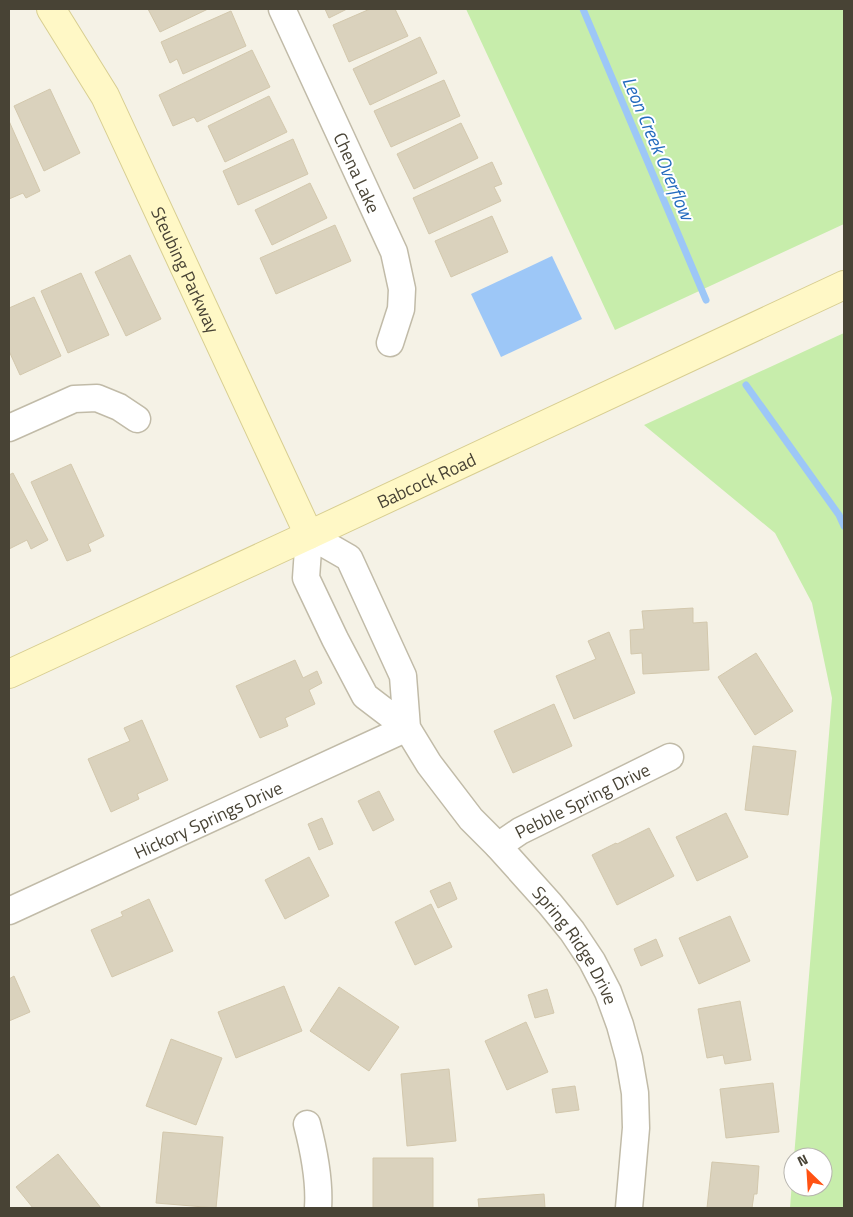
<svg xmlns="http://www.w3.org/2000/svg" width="853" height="1217" font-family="'Titillium Web',sans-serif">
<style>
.green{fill:#c7edab}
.water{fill:#9dc7f7}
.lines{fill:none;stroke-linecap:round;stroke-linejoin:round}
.stream{stroke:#9dc7f7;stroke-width:7}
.building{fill:#dad2bd;stroke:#d3c8ad}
.street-casing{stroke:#c1bba8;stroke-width:29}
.secondary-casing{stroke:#d8ce91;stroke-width:30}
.street{stroke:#fff;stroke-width:26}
.secondary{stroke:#fff8c6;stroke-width:28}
.labels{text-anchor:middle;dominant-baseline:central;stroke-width:4;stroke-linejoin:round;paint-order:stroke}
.street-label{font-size:18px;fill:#484335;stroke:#fff}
.water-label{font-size:19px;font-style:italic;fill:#236bbe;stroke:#fff}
</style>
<rect width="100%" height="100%" fill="#f5f2e6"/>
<!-- green -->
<path class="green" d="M 466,9 L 844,9 L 844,224 L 615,330 Z
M 844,333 L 844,1208 L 790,1208 L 793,1169 L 793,1187 L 823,1187 L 823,1157 L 794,1157 L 832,698 L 812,603 L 775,533 L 644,425 Z"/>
<!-- water -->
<path class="water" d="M 552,256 L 582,319 L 501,357 L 471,294 Z"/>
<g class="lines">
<!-- stream -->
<path class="stream" d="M 583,9 L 706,300
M 746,385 L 839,515 L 844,526"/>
</g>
<!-- building -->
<path class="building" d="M 148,9 L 208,9 L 160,32 Z
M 325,9 L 347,9 L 329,18 Z
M 370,9 L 395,9 L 408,36 L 349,62 L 333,25 Z
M 231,11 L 246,46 L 183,74 L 177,59 L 170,63 L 161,42 Z
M 420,37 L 437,73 L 370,105 L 353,69 Z
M 252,50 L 270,87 L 197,122 L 194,117 L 173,126 L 159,95 Z
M 444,80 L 460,116 L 391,147 L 374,111 Z
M 50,89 L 80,153 L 44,171 L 14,106 Z
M 269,96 L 287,132 L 225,162 L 208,126 Z
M 9,121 L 40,191 L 26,198 L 23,193 L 9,199 Z
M 461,123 L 478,158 L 414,189 L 397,154 Z
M 293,139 L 308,174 L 238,205 L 223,171 Z
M 492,162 L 502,184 L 494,187 L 501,201 L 429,234 L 413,198 Z
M 310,183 L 327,218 L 272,245 L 255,210 Z
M 492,216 L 508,252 L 451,277 L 435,241 Z
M 335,225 L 351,261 L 276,294 L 260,258 Z
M 130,255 L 161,319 L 126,336 L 95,272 Z
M 81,273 L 109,335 L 68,353 L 41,291 Z
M 34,297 L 61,356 L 20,375 L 9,351 L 9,308 Z
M 71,464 L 104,536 L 88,544 L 91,551 L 67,561 L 31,482 Z
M 13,473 L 48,540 L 31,549 L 27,540 L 9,549 L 9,475 Z
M 693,608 L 693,623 L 707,622 L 709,670 L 643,674 L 642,653 L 631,654 L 630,630 L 644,629 L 642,611 Z
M 609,632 L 635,693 L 574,719 L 556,676 L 596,659 L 588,641 Z
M 756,653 L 793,711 L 755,735 L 718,677 Z
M 295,660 L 303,678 L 317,671 L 322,683 L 309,690 L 315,704 L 285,718 L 288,726 L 260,738 L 236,686 Z
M 554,704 L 572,746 L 513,773 L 494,731 Z
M 142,720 L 168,780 L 137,794 L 139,799 L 111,812 L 88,759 L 130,741 L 124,728 Z
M 753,746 L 796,751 L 788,815 L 745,810 Z
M 379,791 L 394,820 L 373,831 L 358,801 Z
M 726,813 L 748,857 L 697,881 L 676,837 Z
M 322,818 L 333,844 L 319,850 L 308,824 Z
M 649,828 L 674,876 L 617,905 L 592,855 L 616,843 L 617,844 Z
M 309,857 L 329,896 L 285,919 L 265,880 Z
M 450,882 L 457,899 L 438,908 L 430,891 Z
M 149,899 L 173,951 L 112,977 L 91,930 L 123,916 L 121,912 Z
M 431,904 L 452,947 L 415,965 L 395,922 Z
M 730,916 L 750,961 L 699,984 L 679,938 Z
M 656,939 L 663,956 L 641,966 L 634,949 Z
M 14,976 L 30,1012 L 9,1021 L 9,979 Z
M 284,986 L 302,1031 L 236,1058 L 218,1012 Z
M 339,987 L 399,1027 L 369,1071 L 310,1031 Z
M 547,989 L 554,1013 L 535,1018 L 528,995 Z
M 740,1001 L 751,1060 L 725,1064 L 723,1055 L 707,1058 L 698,1009 Z
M 526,1022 L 548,1072 L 507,1090 L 485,1041 Z
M 171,1039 L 222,1058 L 196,1125 L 146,1106 Z
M 449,1069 L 456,1141 L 407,1146 L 401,1074 Z
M 773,1083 L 779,1132 L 726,1138 L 720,1089 Z
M 575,1086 L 579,1110 L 556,1113 L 552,1089 Z
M 163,1132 L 223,1137 L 216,1208 L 156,1203 Z
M 58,1154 L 101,1208 L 33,1208 L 16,1187 Z
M 373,1158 L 433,1158 L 433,1208 L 373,1208 Z
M 712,1162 L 759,1166 L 757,1194 L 754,1194 L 752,1208 L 707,1208 Z
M 544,1194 L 545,1208 L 479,1208 L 478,1199 Z"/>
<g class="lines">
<defs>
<g id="street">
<path id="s1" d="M 282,9 L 394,252 L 402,289 L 401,309 L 390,343"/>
<path d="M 9,428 L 74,399 L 97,398 L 119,407 L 137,419"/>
<path id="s2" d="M 407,728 L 403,676 L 349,558 L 309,535 L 306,578 L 335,639 L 365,696 L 407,728 L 429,764 L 471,819 L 498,846 L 550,904 L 572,931 L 592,961 L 608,992 L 620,1025 L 629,1058 L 635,1093 L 636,1128 L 629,1208"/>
<path id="s3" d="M 498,846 L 520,831 L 670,757"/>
<path id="s4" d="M 9,911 L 407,728"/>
<path d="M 307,1124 C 314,1151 320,1180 318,1208"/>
</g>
<g id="secondary">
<path id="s5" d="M 51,9 L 105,96 L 309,535"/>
<path id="s6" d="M 9,674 L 309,535 L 844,285"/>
</g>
</defs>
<!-- street casing -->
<use href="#street" class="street-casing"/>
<!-- secondary casing -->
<use href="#secondary" class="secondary-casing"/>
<!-- street -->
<use href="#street" class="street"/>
<!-- secondary -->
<use href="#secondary" class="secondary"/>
</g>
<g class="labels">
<!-- street labels -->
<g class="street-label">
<text stroke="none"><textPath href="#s1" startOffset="180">Chena Lake</textPath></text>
<text stroke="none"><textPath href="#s5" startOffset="294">Steubing Parkway</textPath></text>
<text stroke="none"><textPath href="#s6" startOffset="460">Babcock Road</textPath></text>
<text stroke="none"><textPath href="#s3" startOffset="96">Pebble Spring Drive</textPath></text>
<text stroke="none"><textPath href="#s4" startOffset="219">Hickory Springs Drive</textPath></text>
<text stroke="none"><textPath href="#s2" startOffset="732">Spring Ridge Drive</textPath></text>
</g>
<!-- water labels -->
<g class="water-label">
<text transform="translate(659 148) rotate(67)">Leon Creek Overflow</text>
</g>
</g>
<!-- border -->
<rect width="853" height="1217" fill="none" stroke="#484335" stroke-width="20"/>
<!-- north arrow -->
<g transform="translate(808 1172) rotate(335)"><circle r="24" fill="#ffffff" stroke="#b6b4ae"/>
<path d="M0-4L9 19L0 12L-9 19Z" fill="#ff5213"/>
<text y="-8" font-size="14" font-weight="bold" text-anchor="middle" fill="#484335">N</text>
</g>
</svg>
